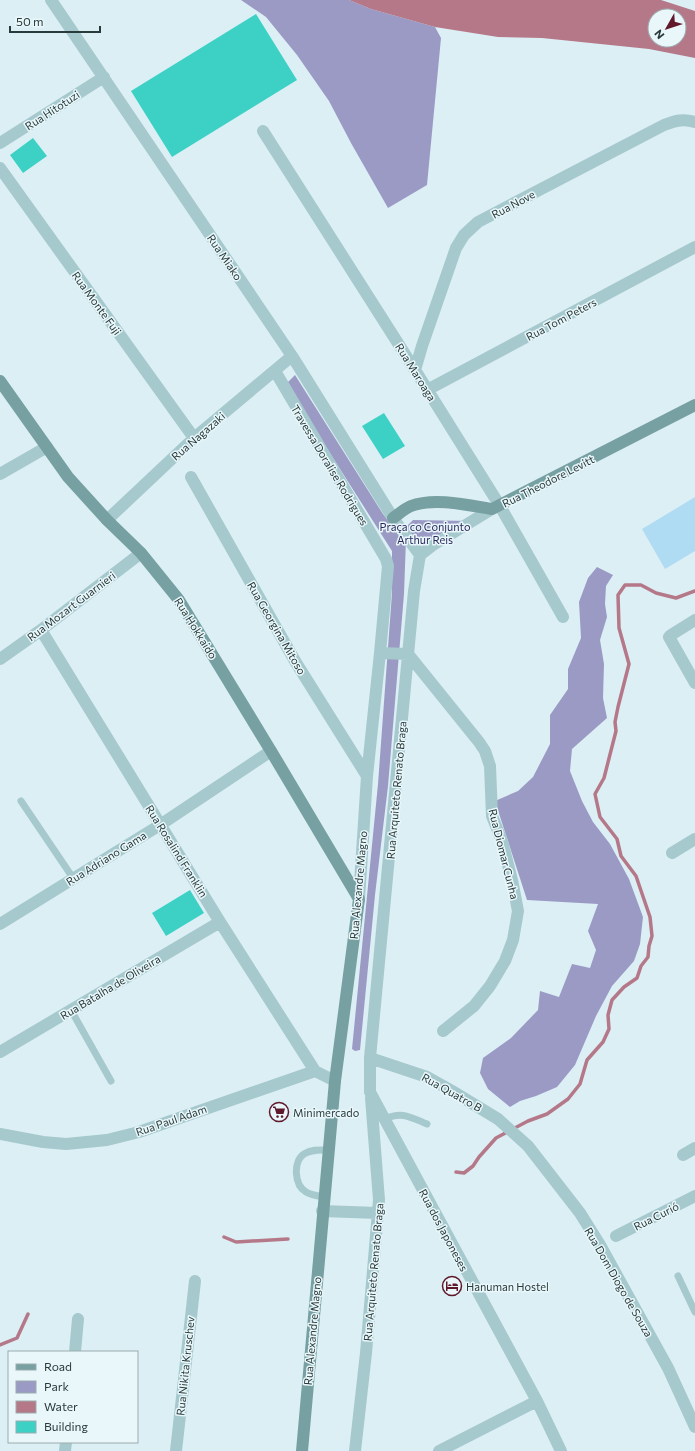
<svg xmlns="http://www.w3.org/2000/svg" width="695" height="1451" font-family="Commissioner,sans-serif">
<style>
.green{fill:#9b9ac5}
.sand{fill:#b0dcf3}
.water{fill:#b57889;fill-rule:evenodd}
.lines{fill:none;stroke-linecap:round;stroke-linejoin:round}
.stream{stroke:#b57889;stroke-width:3.5}
.building{fill:#3dd1c6}
.lane{stroke:#a6c9ce;stroke-width:7}
.street{stroke:#a6c9ce;stroke-width:12}
.secondary{stroke:#77a0a2;stroke-width:12}
.labels{text-anchor:middle;dominant-baseline:central;stroke-width:3;stroke-linejoin:round;paint-order:stroke}
.street-label{font-size:11px;fill:#283a3a;stroke:#e9f7fb}
.park-label{font-size:11px;fill:#2b295b;stroke:#e9f7fb}
.poi-label{font-size:11px;fill:#283a3a;stroke:#e9f7fb;text-anchor:start}
</style>
<rect width="100%" height="100%" fill="#dceff5"/>
<!-- green -->
<path class="green" d="M 241,0 L 349,0 L 371,9 L 435,27 L 441,38 L 427,185 L 388,208 L 351,143 L 329,101 L 297,55 L 266,17 Z
M 295,375 L 383,514 L 396,531 L 405,533 L 407,526 L 413,520 L 471,521 L 424,544 L 406,539 L 404,594 L 388,786 L 375,895 L 360,1050 L 355,1051 L 352,1049 L 378,784 L 392,593 L 392,551 L 286,384 Z
M 597,567 L 613,575 L 606,586 L 605,604 L 607,617 L 600,640 L 604,664 L 603,698 L 607,718 L 572,749 L 570,771 L 582,801 L 593,822 L 610,844 L 629,879 L 643,917 L 640,944 L 634,961 L 612,986 L 596,1016 L 575,1065 L 557,1087 L 536,1096 L 520,1101 L 510,1107 L 488,1089 L 480,1073 L 483,1058 L 511,1038 L 538,1010 L 540,991 L 559,997 L 572,964 L 590,968 L 596,950 L 588,931 L 598,904 L 527,900 L 495,801 L 518,791 L 533,777 L 550,744 L 550,715 L 568,689 L 568,669 L 581,638 L 579,602 L 588,578 Z"/>
<!-- sand -->
<path class="sand" d="M 695,497 L 695,551 L 665,569 L 642,529 Z"/>
<!-- water -->
<path class="water" d="M 349,0 L 661,0 L 695,11 L 695,58 L 649,49 L 542,38 L 498,37 L 435,27 L 371,9 ZM 655,16 L 679,16 L 679,40 L 655,40 Z"/>
<g class="lines">
<!-- stream -->
<path class="stream" d="M 456,1172 L 464,1173 L 473,1166 L 479,1157 L 496,1138 L 528,1121 L 547,1114 L 568,1099 L 580,1084 L 587,1060 L 603,1042 L 609,1029 L 608,1015 L 612,1000 L 624,987 L 637,978 L 641,966 L 648,957 L 649,946 L 652,936 L 650,917 L 636,876 L 621,856 L 617,839 L 600,817 L 595,794 L 604,778 L 616,731 L 615,722 L 618,707 L 629,664 L 619,628 L 618,595 L 625,585 L 641,585 L 656,593 L 676,598 L 695,591
M 224,1237 L 236,1242 L 288,1239
M 0,1345 L 17,1338 L 28,1314"/>
</g>
<!-- building -->
<path class="building" d="M 256,14 L 297,80 L 172,157 L 131,91 Z
M 33,138 L 47,156 L 23,173 L 10,155 Z
M 384,413 L 405,446 L 383,459 L 362,426 Z
M 190,890 L 204,913 L 166,936 L 152,913 Z"/>
<g class="lines">
<!-- lane -->
<path class="lane" d="M 21,801 L 73,878
M 71,1010 L 111,1081
M 385,1119 C 402,1111 410,1117 427,1124
M 324,1197 C 318,1196 311,1195 306,1192 C 294,1185 293,1161 304,1154 C 312,1149 320,1150 328,1150
M 678,1276 L 695,1312"/>
<!-- street -->
<path class="street" d="M 51,0 L 292,356 L 393,518 L 420,555 L 414,591 L 370,1058 L 370,1092 L 537,1401 L 561,1451
M 263,131 L 415,370 L 500,506 L 563,617
M 0,143 L 104,77
M 0,168 L 194,438
M 415,370 L 422,346 L 456,248 L 464,235 L 478,222 L 664,125 C 675,121 683,118 695,122
M 275,371 L 386,559 L 388,566 L 380,653 L 367,776 L 359,899
M 427,390 L 695,247
M 0,474 L 47,447
M 191,477 L 295,661 L 367,776
M 107,520 L 194,438 L 292,356
M 420,555 L 433,545 L 492,509
M 695,620 L 671,635 L 669,637 L 695,683
M 41,630 L 220,922 L 315,1071
M 380,653 L 408,654 L 479,742 L 485,751 L 490,766 L 492,816 L 502,841 L 512,880 L 518,911 L 513,940 L 505,961 L 490,986 L 474,1006 L 443,1031
M 0,659 L 41,630 L 141,553
M 672,853 L 695,839
M 0,924 L 160,825 L 271,751
M 0,1052 L 220,922
M 370,1058 L 427,1077 L 452,1091 L 498,1119 L 528,1146 L 580,1213 L 600,1245 L 668,1368 L 695,1427
M 0,1134 L 43,1142 L 66,1144 L 107,1140 L 139,1132 L 315,1071 L 335,1081
M 683,1155 L 695,1148
M 322,1211 L 378,1213
M 616,1236 L 695,1196
M 75,1352 L 78,1319
M 65,1451 L 66,1442
M 176,1451 L 195,1281
M 355,1451 L 366,1353 L 379,1200 L 371,1098
M 439,1451 L 537,1401"/>
<!-- secondary -->
<path class="secondary" d="M 0,381 L 68,477 L 107,520 L 141,553 L 179,600 L 271,751 L 359,899 L 335,1081 L 302,1451
M 393,518 C 399,514 404,509 411,506 C 434,497 468,505 492,509 L 695,405"/>
</g>
<!-- icons -->
<defs>
<symbol id="supermarket-ring" viewBox="-11 -11 22 22"><circle r="9.5" fill="#e9f7fb" stroke="#60192b" stroke-width="1.5"/><path d="M-6-5.5h2.5l.6 2H6L4.5 2H-2.5L-4.4-4H-6ZM-1.5 3.2a1.3 1.3 0 1 0 .1 0ZM3 3.2a1.3 1.3 0 1 0 .1 0Z" fill="#60192b"/></symbol>
<symbol id="hotel-ring" viewBox="-11 -11 22 22"><circle r="9.5" fill="#e9f7fb" stroke="#60192b" stroke-width="1.5"/><path d="M-6-4.5h1.5V1H6V5H4.5V3h-9V5H-6ZM-4 0a1.8 1.8 0 1 1 3.6 0ZM.5 0V-2.5h3Q6-2.5 6 0Z" fill="#60192b"/></symbol>
</defs>
<g fill-rule="evenodd">
<use href="#supermarket-ring" x="268" y="1101" width="22" height="22"/>
<use href="#hotel-ring" x="441" y="1275" width="22" height="22"/>
</g>
<g class="labels">
<!-- street labels -->
<g class="street-label">
<text transform="translate(52 110) rotate(-33)">Rua Hitotuzi</text>
<text transform="translate(513 204) rotate(-28)">Rua Nove</text>
<text transform="translate(225 257) rotate(56)">Rua Miako</text>
<text transform="translate(97 303) rotate(54)">Rua Monte Fuji</text>
<text transform="translate(561 319) rotate(-28)">Rua Tom Peters</text>
<text transform="translate(416 372) rotate(58)">Rua Maroaga</text>
<text transform="translate(198 436) rotate(-41)">Rua Nagazaki</text>
<text transform="translate(330 465) rotate(59)">Travessa Doralise Rodrigues</text>
<text transform="translate(548 481) rotate(-27)">Rua Theodore Levitt</text>
<text transform="translate(71 606) rotate(-37)">Rua Mozart Guarnieri</text>
<text transform="translate(196 628) rotate(58)">Rua Hokkaido</text>
<text transform="translate(277 628) rotate(60)">Rua Georgina Mitoso</text>
<text transform="translate(396 790) rotate(-85)">Rua Arquiteto Renato Braga</text>
<text transform="translate(177 851) rotate(58)">Rua Rosalind Franklin</text>
<text transform="translate(504 854) rotate(76)">Rua Diomar Cunha</text>
<text transform="translate(106 858) rotate(-32)">Rua Adriano Gama</text>
<text transform="translate(358 885) rotate(-85)">Rua Alexandre Magno</text>
<text transform="translate(110 987) rotate(-31)">Rua Batalha de Oliveira</text>
<text transform="translate(452 1092) rotate(29)">Rua Quatro B</text>
<text transform="translate(171 1120) rotate(-19)">Rua Paul Adam</text>
<text transform="translate(656 1216) rotate(-27)">Rua Curió</text>
<text transform="translate(444 1230) rotate(62)">Rua dos Japoneses</text>
<text transform="translate(373 1272) rotate(-85)">Rua Arquiteto Renato Braga</text>
<text transform="translate(619 1282) rotate(60)">Rua Dom Diogo de Souza</text>
<text transform="translate(312 1331) rotate(-85)">Rua Alexandre Magno</text>
<text transform="translate(185 1366) rotate(-84)">Rua Nikita Kruschev</text>
</g>
<!-- park labels -->
<g class="park-label">
<text x="425" y="526">Praça co Conjunto<tspan x="425" dy="13">Arthur Reis</tspan></text>
</g>
<!-- poi labels -->
<g class="poi-label">
<text x="293" y="1112">Minimercado</text>
<text x="466" y="1286">Hanuman Hostel</text>
</g>
</g>
<!-- legend -->
<rect x="8" y="1351" width="130" height="92" fill="#e9f7fb" stroke="#9cabae"/>
<rect x="16" y="1364" width="20" height="6" fill="#77a0a2" stroke="#9cabae"/>
<text x="44" y="1371" font-size="12" fill="#283a3a">Road</text>
<rect x="16" y="1381" width="20" height="12" fill="#9b9ac5" stroke="#9cabae"/>
<text x="44" y="1391" font-size="12" fill="#283a3a">Park</text>
<rect x="16" y="1401" width="20" height="12" fill="#b57889" stroke="#9cabae"/>
<text x="44" y="1411" font-size="12" fill="#283a3a">Water</text>
<rect x="16" y="1421" width="20" height="12" fill="#3dd1c6" stroke="#9cabae"/>
<text x="44" y="1431" font-size="12" fill="#283a3a">Building</text>
<!-- north arrow -->
<g transform="translate(667 28) rotate(231)"><circle r="19" fill="#e9f7fb" stroke="#9cabae"/>
<path d="M0-3L7 15L0 10L-7 15Z" fill="#60192b"/>
<text y="-6" font-size="11" font-weight="bold" text-anchor="middle" fill="#283a3a">N</text>
</g>
<!-- scale -->
<path d="M10 26v6h90v-6" fill="none" stroke="#283a3a" stroke-width="2"/>
<text x="16" y="26" font-size="12" fill="#283a3a" stroke="#e9f7fb" stroke-width="3" paint-order="stroke">50 m</text>
</svg>
